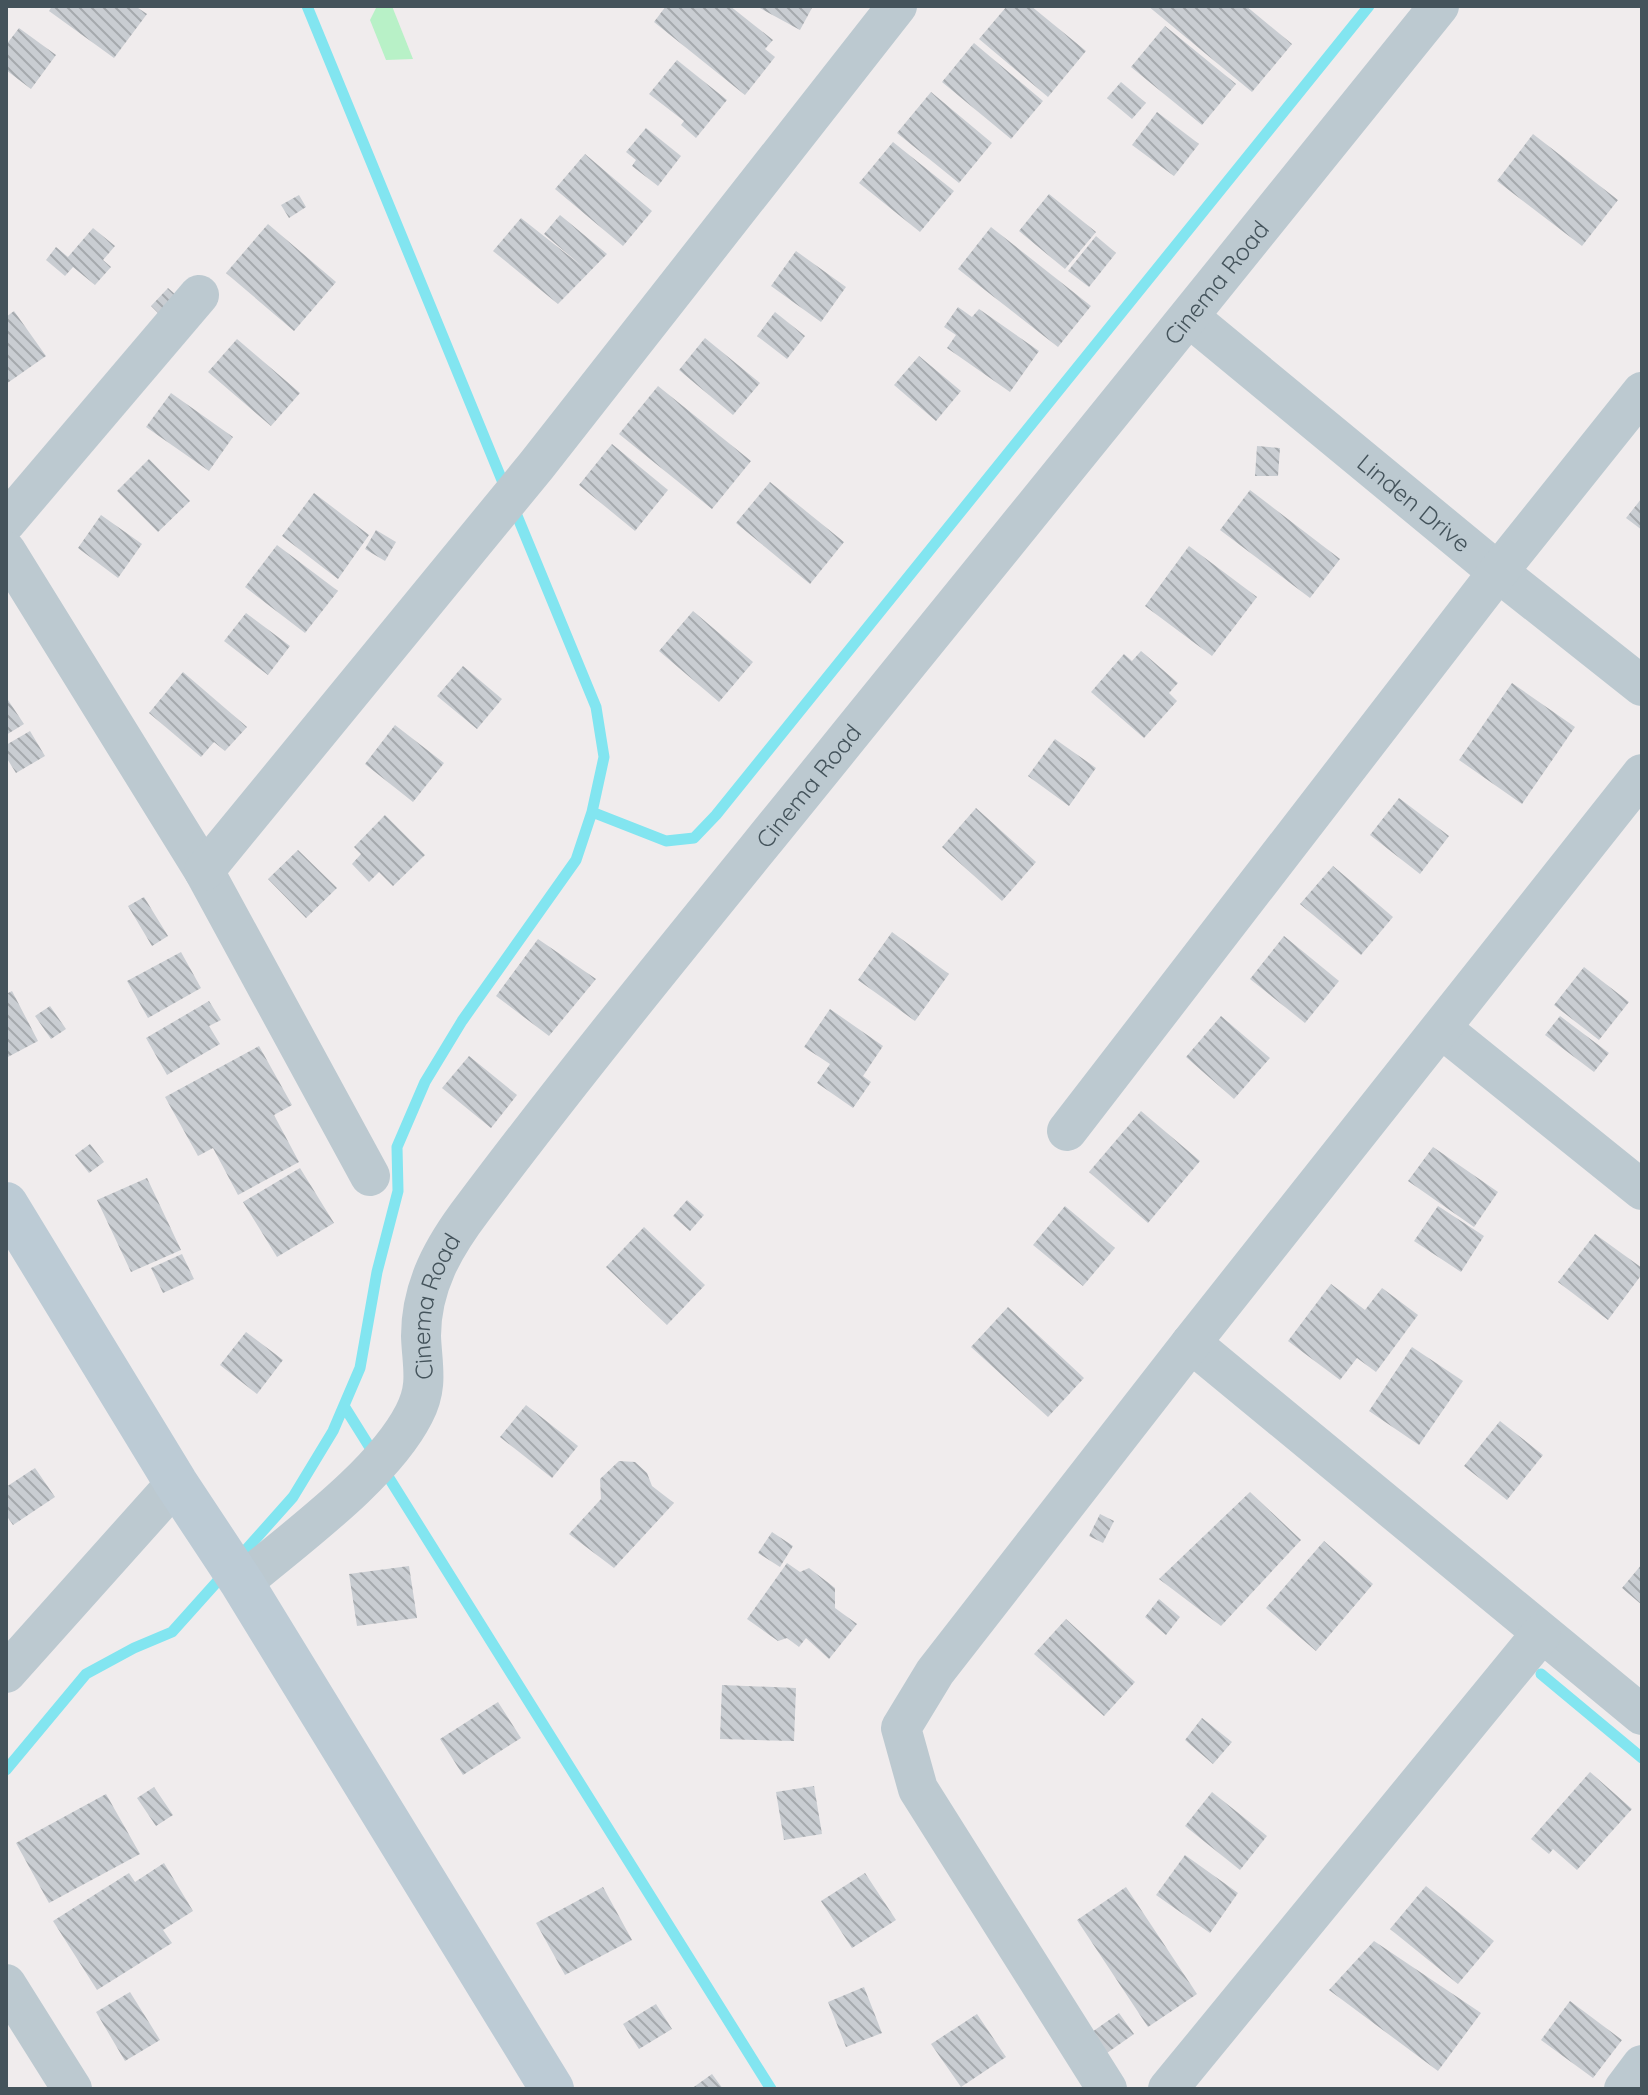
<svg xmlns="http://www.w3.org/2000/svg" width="1648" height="2095" font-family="Quicksand,sans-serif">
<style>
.green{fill:#b8f1c7}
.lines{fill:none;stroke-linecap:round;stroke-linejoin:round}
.stream{stroke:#82e5f0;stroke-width:11}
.building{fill:url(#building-back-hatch)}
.street{stroke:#bcc9d0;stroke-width:40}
.secondary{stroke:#bccbd5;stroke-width:44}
.labels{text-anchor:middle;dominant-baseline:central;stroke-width:8;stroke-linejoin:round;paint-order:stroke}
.street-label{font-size:24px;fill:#44535b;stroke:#fff}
</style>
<defs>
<pattern id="building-back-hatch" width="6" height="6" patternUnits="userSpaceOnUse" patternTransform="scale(2)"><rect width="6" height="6" fill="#c9cdd2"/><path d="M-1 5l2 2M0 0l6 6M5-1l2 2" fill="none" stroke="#a5a9ad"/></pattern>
</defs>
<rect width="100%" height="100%" fill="#f0eced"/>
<!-- green -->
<path class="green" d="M 377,6 L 392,6 L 413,59 L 386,60 L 370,20 Z"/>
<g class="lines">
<!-- stream -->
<path class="stream" d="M 307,6 L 506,490
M 592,812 L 666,841 L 694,838 L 716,815 L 1369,6
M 344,1406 L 771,2089
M 236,1561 L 293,1497 L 333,1431 L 360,1368 L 377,1272 L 398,1191 L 397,1147 L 425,1082 L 462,1021 L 576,860 L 592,812 L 604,757 L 596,707 L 513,506
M 1541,1674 L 1642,1758
M 6,1770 L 86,1674 L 134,1648 L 172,1632 L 224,1574"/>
</g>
<!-- building -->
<path class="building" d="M 52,6 L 135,6 L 147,14 L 114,58 L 49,11 Z
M 666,6 L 730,6 L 773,40 L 765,49 L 775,57 L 745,95 L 654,22 Z
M 756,6 L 813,6 L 800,30 Z
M 1007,6 L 1031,6 L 1086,51 L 1048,97 L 979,39 Z
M 1148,6 L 1246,6 L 1292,44 L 1252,92 Z
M 1165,26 L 1236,84 L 1202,125 L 1131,67 Z
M 19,28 L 56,55 L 31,89 L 6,70 L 6,45 Z
M 974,43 L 1043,101 L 1011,139 L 942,82 Z
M 677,60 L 727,100 L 696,138 L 681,125 L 684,121 L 649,94 Z
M 1121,82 L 1146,103 L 1132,119 L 1107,98 Z
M 931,92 L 992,143 L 959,183 L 897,133 Z
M 1157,112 L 1199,144 L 1174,176 L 1132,145 Z
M 646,128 L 681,156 L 658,186 L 632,166 L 636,160 L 626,152 Z
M 1533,134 L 1618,200 L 1582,246 L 1497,181 Z
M 893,142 L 954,191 L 920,232 L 859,183 Z
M 585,154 L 652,211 L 623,246 L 555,189 Z
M 1049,194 L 1096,232 L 1065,269 L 1019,231 Z
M 299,195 L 306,207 L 289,218 L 281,205 Z
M 560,215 L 607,254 L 558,304 L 493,251 L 521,218 L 583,267 L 544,234 Z
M 268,224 L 336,282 L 294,331 L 226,273 Z
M 991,227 L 1091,306 L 1058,347 L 958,269 Z
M 93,228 L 115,246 L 103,260 L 111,267 L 95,285 L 73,267 L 65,276 L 46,260 L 56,247 L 68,257 Z
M 1096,236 L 1116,253 L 1089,287 L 1068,271 Z
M 796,251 L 846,287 L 821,322 L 771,286 Z
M 168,288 L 184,302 L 166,321 L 151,306 Z
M 958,307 L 972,317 L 979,309 L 1039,351 L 1010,392 L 947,348 L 956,335 L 944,327 Z
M 14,311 L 46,356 L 6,384 L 6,317 Z
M 775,312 L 805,336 L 787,359 L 757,336 Z
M 705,338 L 760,383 L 733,415 L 679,370 Z
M 237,339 L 300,393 L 271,426 L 208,372 Z
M 919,356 L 961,391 L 936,421 L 894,385 Z
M 658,386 L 751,461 L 712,509 L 619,434 Z
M 171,393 L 233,437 L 209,471 L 146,427 Z
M 612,444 L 668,490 L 635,531 L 579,485 Z
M 1257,446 L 1280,448 L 1278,476 L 1255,476 Z
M 149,459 L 190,501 L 158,532 L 117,491 Z
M 770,482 L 844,542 L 810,584 L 736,523 Z
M 1250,490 L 1340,559 L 1310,598 L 1220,530 Z
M 314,493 L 369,535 L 338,579 L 282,536 Z
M 1642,498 L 1642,530 L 1626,518 Z
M 101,515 L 142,544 L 118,578 L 78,548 Z
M 376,530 L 396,542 L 385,561 L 365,549 Z
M 277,545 L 338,591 L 305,633 L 245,587 Z
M 1189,546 L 1257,597 L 1212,656 L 1145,606 Z
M 693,611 L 753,662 L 719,702 L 659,651 Z
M 246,613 L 290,646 L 268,675 L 224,641 Z
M 1141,651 L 1178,683 L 1169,693 L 1177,701 L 1144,738 L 1091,692 L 1124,654 L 1132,661 Z
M 463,666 L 502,699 L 477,729 L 437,696 Z
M 183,672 L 247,727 L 225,751 L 214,742 L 201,757 L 149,713 Z
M 1512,683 L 1575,727 L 1522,804 L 1459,760 Z
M 6,697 L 24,724 L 6,735 Z
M 395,725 L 444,763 L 413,802 L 365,764 Z
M 30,731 L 45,756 L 16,773 L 6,757 L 6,745 Z
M 1055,739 L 1096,768 L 1069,806 L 1028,776 Z
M 1399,798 L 1449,836 L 1420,874 L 1370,835 Z
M 976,808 L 1036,862 L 1002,901 L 942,847 Z
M 385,815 L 425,855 L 393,886 L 379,872 L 369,882 L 352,864 L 361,854 L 354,847 Z
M 298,850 L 337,888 L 306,918 L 268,879 Z
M 1333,866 L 1393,917 L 1361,955 L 1300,904 Z
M 144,897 L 168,936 L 152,946 L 128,906 Z
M 892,932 L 949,974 L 915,1021 L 858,980 Z
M 1284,936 L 1339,981 L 1305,1023 L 1250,979 Z
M 538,939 L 596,979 L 549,1036 L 496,996 Z
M 181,952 L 201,988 L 148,1018 L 127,981 Z
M 1584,967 L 1629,1002 L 1599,1040 L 1554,1005 Z
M 12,991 L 38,1041 L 6,1058 L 6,994 Z
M 209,1001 L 221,1020 L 209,1026 L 220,1044 L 167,1075 L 146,1038 Z
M 50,1006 L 66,1029 L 51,1039 L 35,1016 Z
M 830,1009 L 883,1046 L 863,1076 L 871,1082 L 853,1108 L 817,1083 L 830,1064 L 804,1047 Z
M 1221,1016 L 1270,1058 L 1234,1099 L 1186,1057 Z
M 1560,1016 L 1609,1053 L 1594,1072 L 1545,1035 Z
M 259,1046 L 292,1105 L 274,1115 L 299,1162 L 238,1195 L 213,1148 L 198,1156 L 165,1097 Z
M 469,1056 L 517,1095 L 491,1128 L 442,1088 Z
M 1141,1111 L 1200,1161 L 1148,1223 L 1089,1172 Z
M 90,1144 L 104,1162 L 89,1173 L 75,1155 Z
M 1433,1147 L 1498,1192 L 1474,1227 L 1408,1181 Z
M 300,1168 L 334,1223 L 277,1257 L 243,1202 Z
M 147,1178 L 181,1250 L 131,1272 L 97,1200 Z
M 687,1200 L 704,1215 L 690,1231 L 673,1216 Z
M 1065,1206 L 1115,1248 L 1083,1286 L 1033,1245 Z
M 1438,1206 L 1484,1236 L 1461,1272 L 1414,1241 Z
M 644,1227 L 705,1285 L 667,1325 L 606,1267 Z
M 1595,1234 L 1642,1268 L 1642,1274 L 1608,1320 L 1558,1282 Z
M 182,1254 L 194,1279 L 163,1293 L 151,1268 Z
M 1331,1284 L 1365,1310 L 1382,1288 L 1418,1315 L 1376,1372 L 1357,1358 L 1340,1380 L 1288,1341 Z
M 1008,1307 L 1084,1378 L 1048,1417 L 971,1347 Z
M 246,1332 L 283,1360 L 257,1394 L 220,1365 Z
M 1412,1347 L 1463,1381 L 1419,1445 L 1369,1411 Z
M 526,1405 L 578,1446 L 552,1478 L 500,1437 Z
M 1500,1421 L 1543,1455 L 1507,1500 L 1464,1466 Z
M 619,1461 L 635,1462 L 647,1473 L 652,1486 L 674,1503 L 614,1568 L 569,1534 L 601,1499 L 600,1479 Z
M 35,1468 L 55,1497 L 13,1525 L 6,1515 L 6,1487 Z
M 1250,1492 L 1301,1540 L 1221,1626 L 1159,1579 Z
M 1100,1514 L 1114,1521 L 1103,1543 L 1089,1536 Z
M 772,1532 L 793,1546 L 780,1567 L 758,1553 Z
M 1324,1541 L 1373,1584 L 1316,1651 L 1266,1608 Z
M 787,1563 L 800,1572 L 809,1568 L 835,1588 L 835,1608 L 857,1624 L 829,1659 L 806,1638 L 799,1647 L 787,1638 L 778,1641 L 747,1619 Z
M 1642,1564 L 1642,1605 L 1622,1588 Z
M 409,1566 L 417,1618 L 357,1626 L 349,1574 Z
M 1159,1599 L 1180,1617 L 1166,1635 L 1145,1617 Z
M 1066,1619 L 1135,1682 L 1104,1716 L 1034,1654 Z
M 722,1685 L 796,1688 L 794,1741 L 720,1739 Z
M 498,1702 L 521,1738 L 463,1775 L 440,1739 Z
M 1202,1718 L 1232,1742 L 1213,1764 L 1185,1740 Z
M 1590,1772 L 1632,1809 L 1577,1870 L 1553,1849 L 1549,1854 L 1531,1839 Z
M 814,1786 L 822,1834 L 784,1840 L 776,1792 Z
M 154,1787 L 173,1815 L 156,1826 L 137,1798 Z
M 1212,1792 L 1267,1836 L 1240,1870 L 1185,1826 Z
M 106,1794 L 140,1854 L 49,1903 L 16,1843 Z
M 1185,1855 L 1238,1893 L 1210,1933 L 1156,1895 Z
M 164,1863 L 193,1911 L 163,1930 L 172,1943 L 97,1990 L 53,1921 L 129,1873 L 135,1882 Z
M 865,1873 L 896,1920 L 852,1948 L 821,1901 Z
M 1426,1886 L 1494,1941 L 1458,1984 L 1390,1929 Z
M 603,1887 L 632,1940 L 565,1975 L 536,1923 Z
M 1126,1887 L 1197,1994 L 1148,2027 L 1077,1920 Z
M 1374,1941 L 1481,2013 L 1438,2071 L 1329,1990 Z
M 864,1987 L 882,2033 L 846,2047 L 828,2002 Z
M 130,1992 L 160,2040 L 125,2061 L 96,2012 Z
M 1570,2001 L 1622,2040 L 1593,2078 L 1541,2040 Z
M 656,2004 L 672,2029 L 639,2049 L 623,2024 Z
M 1119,2013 L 1134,2034 L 1107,2053 L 1092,2032 Z
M 977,2014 L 1006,2057 L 961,2087 L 931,2044 Z
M 712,2074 L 723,2089 L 691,2089 Z"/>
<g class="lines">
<!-- street -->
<g class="street">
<path id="s1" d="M 1189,317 L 1498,572 L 1642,686"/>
<path d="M 6,522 L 199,295"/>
<path d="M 6,551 L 204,871 L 370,1176"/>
<path d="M 204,871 L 536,466 L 897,6"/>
<path d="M 1442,1029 L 1642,1190"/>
<path d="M 1067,1131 L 1498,572 L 1642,392"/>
<path d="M 1191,1343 L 1642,1715"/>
<path id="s2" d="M 242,1583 C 295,1538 383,1475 414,1414 C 429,1386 422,1365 421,1336 C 421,1286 444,1246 473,1208 C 596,1044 728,886 856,727 C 1051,487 1245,247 1439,6"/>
<path d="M 6,1673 L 176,1483"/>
<path d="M 6,1984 L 72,2089"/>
<path d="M 1107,2089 L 918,1789 L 901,1728 L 935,1672 L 1191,1343 L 1642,774"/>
<path d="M 1168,2089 L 1541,1634"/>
<path d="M 1624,2089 L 1642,2065"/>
</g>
<!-- secondary -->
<path class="secondary" d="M 6,1204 L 176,1483 L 242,1583 L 552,2089"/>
</g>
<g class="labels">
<!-- street labels -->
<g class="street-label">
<text stroke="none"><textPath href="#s2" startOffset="1650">Cinema Road</textPath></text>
<text stroke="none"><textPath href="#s1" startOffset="292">Linden Drive</textPath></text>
<text stroke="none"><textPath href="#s2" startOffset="1002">Cinema Road</textPath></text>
<text stroke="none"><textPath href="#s2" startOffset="354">Cinema Road</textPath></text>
</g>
</g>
<!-- border -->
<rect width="1648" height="2095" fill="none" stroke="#44535b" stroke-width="16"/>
</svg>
